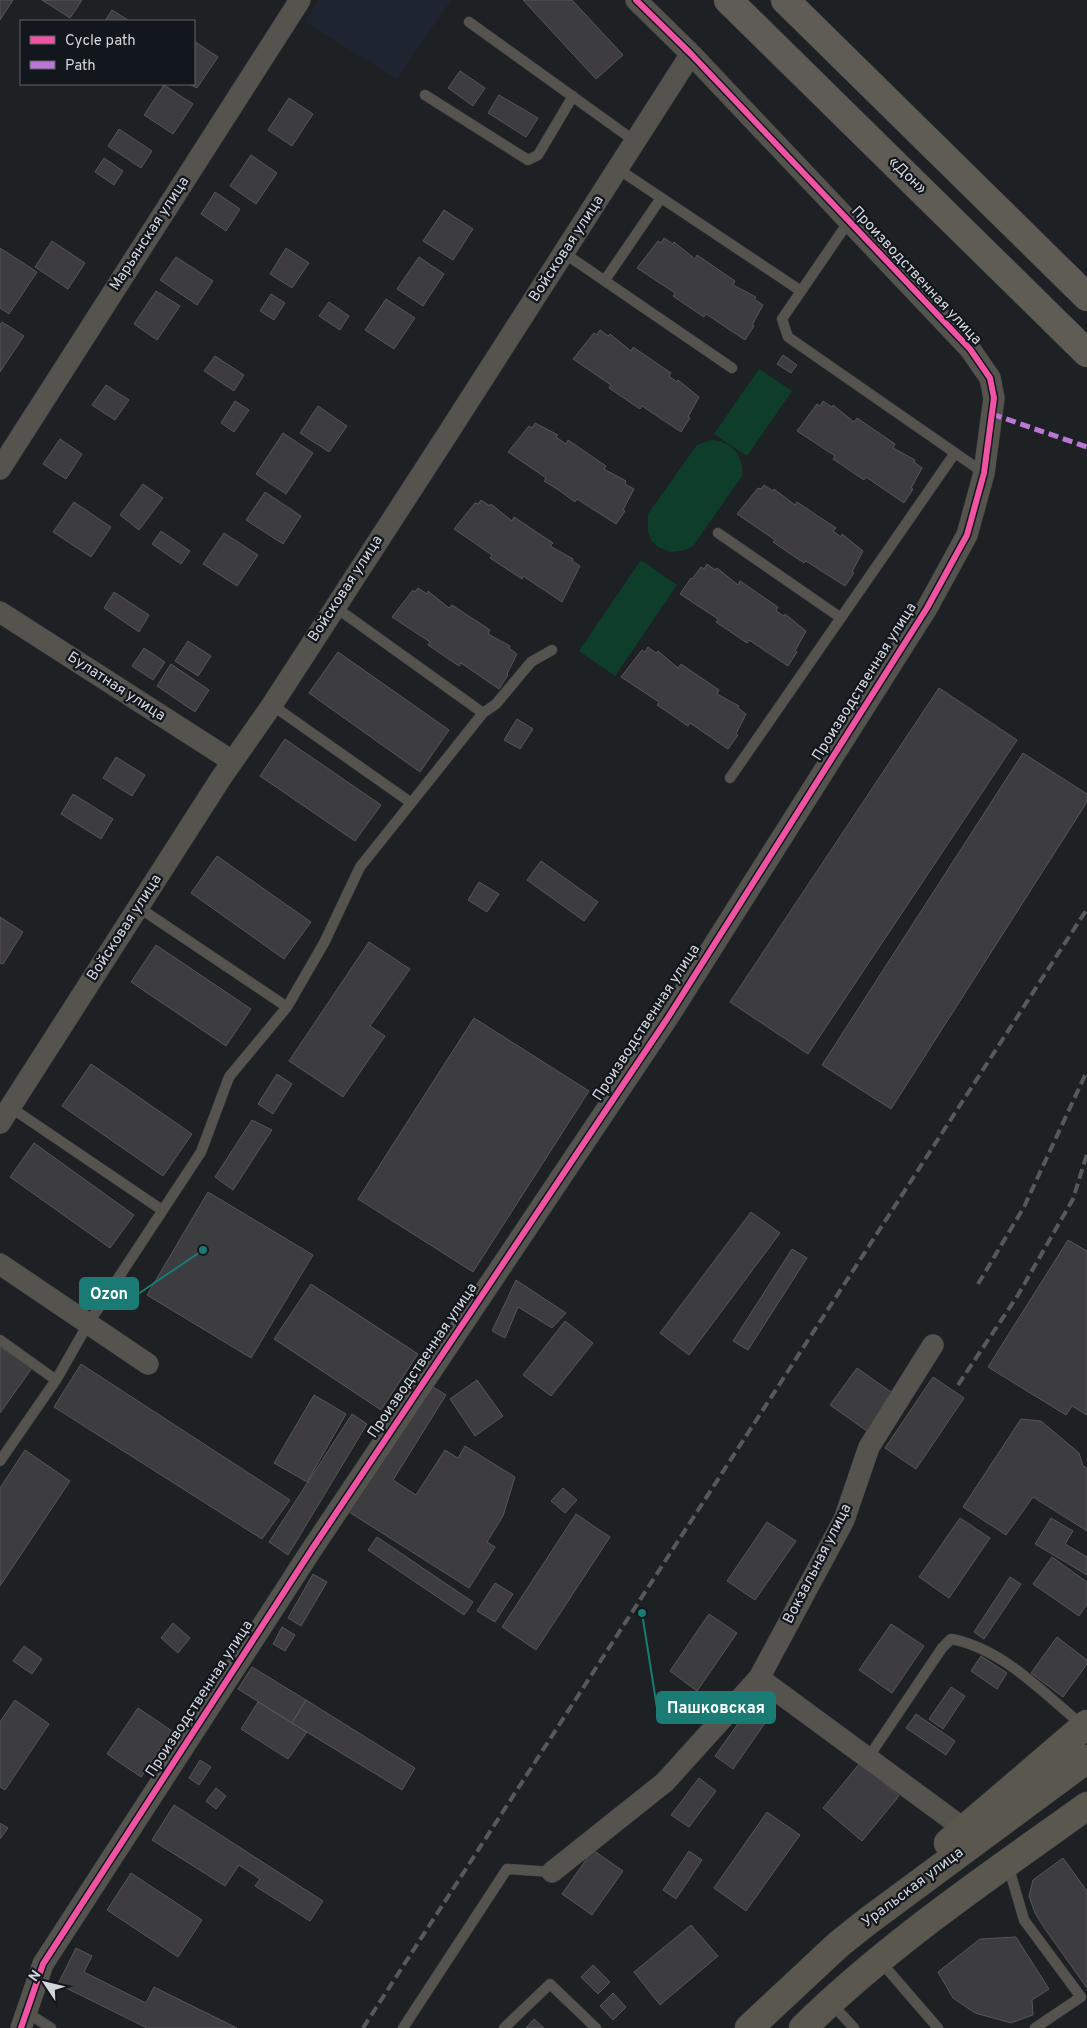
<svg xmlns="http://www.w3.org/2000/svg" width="1087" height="2028" font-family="Overpass,sans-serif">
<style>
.built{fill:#1e2530}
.green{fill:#0e3e2a}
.building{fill:#3d3c3e;stroke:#565557}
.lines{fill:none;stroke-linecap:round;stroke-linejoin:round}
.lane-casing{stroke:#3c3e41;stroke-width:11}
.street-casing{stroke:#3c3e41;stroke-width:22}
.secondary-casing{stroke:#3c3e41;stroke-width:29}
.highway-casing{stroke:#3c3e41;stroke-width:29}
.lane{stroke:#55534e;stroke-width:10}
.street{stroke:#55534e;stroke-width:21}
.secondary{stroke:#5a574f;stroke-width:28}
.highway{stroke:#5e5c54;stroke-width:28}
.rail{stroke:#575857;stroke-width:4;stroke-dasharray:10 5;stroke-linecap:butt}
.quiet{stroke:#ba77d6;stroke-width:5;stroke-dasharray:10 5;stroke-linecap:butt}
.cycleway-casing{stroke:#12161d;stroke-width:9}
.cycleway{stroke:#f153a3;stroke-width:6}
.labels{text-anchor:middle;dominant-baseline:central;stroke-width:4.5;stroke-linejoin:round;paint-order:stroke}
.street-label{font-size:15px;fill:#d3d7dc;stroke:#12161d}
.leader{fill:none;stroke:#197b74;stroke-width:2}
.callout-dot{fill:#197b74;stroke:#12161d;stroke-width:2}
.callout{fill:#197b74;stroke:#197b74;stroke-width:2}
.callout-label{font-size:16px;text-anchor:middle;font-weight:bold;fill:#fff}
</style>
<rect width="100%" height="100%" fill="#1e2124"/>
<!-- built -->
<path class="built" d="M 319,0 L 451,0 L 397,79 L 305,22 Z"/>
<!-- green -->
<path class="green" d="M 759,369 L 792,391 L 747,456 L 714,434 Z
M 712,440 C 733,442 744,456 742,476 L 693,546 L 686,550 L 671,552 L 658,547 L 651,540 L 648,532 L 648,514 L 697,445 Z
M 641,560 L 677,585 L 615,676 L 579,651 Z"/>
<!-- building -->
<path class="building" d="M 0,0 L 13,0 L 0,20 Z
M 42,0 L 82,0 L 70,18 Z
M 523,0 L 572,0 L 623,55 L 596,79 Z
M 112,10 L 128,20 L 127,21 L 105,21 Z
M 194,41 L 218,57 L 197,88 L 189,84 L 194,84 Z
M 460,71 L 485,88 L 473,106 L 448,88 Z
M 164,85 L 193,104 L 173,134 L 144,115 Z
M 499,95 L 538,118 L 526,137 L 488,113 Z
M 289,98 L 313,114 L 292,146 L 268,130 Z
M 119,129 L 152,151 L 141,168 L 108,146 Z
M 251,155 L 277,173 L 256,204 L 230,186 Z
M 104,158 L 123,171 L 114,185 L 95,172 Z
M 215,192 L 240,209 L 226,231 L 201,214 Z
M 444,210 L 473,229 L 453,260 L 423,241 Z
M 664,238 L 673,244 L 674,242 L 695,259 L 697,255 L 735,281 L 733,285 L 756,297 L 754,299 L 763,305 L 752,325 L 754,326 L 745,340 L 706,314 L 704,317 L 689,307 L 673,296 L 675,293 L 637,268 L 658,241 L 661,243 Z
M 52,241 L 85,263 L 68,289 L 35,267 Z
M 0,248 L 37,272 L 9,314 L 0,308 Z
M 286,248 L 309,263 L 292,288 L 270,274 Z
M 176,257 L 213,281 L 197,305 L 160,280 Z
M 419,257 L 444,274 L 423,306 L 397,289 Z
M 156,291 L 180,306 L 157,340 L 134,324 Z
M 271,294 L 285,303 L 274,320 L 260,311 Z
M 386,299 L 415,318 L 394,349 L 365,330 Z
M 329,302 L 349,316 L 340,330 L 319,316 Z
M 2,322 L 24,336 L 0,372 L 0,325 Z
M 600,330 L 608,336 L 610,334 L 631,351 L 633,347 L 671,373 L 669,376 L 677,382 L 678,380 L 699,397 L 688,417 L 690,418 L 681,432 L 642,406 L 640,409 L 609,388 L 611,385 L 573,359 L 594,333 L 597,335 Z
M 783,355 L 797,365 L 791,373 L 777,364 Z
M 215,356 L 244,375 L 234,391 L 204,371 Z
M 106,385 L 129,400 L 115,420 L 92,405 Z
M 235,401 L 249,410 L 234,432 L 221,423 Z
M 823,401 L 832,407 L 833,405 L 854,422 L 857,418 L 895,444 L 893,448 L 915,460 L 914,462 L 922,468 L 911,488 L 913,489 L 904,503 L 866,477 L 864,480 L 833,459 L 835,456 L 797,431 L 817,404 L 820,406 Z
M 318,406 L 347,426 L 329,452 L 300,433 Z
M 535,423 L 558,435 L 556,437 L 566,444 L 568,440 L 606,466 L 604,469 L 626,481 L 625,484 L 634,489 L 623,510 L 625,511 L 616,524 L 577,499 L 575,502 L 560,491 L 544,481 L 546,478 L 508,452 L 529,426 L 532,428 Z
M 283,433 L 313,453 L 286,494 L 256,474 Z
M 60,439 L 82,454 L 66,479 L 43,464 Z
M 143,484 L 163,498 L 139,530 L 120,515 Z
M 764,485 L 773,491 L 774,489 L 795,505 L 797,502 L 836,528 L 833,531 L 841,537 L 842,534 L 863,551 L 852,572 L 854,573 L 845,586 L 806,561 L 804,563 L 789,553 L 773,542 L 775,540 L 737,514 L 758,488 L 761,489 Z
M 265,492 L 301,516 L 283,544 L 246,520 Z
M 481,500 L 490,506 L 491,504 L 512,521 L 514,517 L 553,543 L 550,546 L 573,559 L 572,561 L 580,566 L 562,602 L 523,576 L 522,579 L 490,558 L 492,555 L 454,529 L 475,503 L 478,504 Z
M 74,502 L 111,527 L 91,557 L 53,532 Z
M 161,531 L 190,551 L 181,564 L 152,544 Z
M 224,533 L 258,555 L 237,586 L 203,564 Z
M 707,564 L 715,570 L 717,568 L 738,585 L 740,581 L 778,607 L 776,611 L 784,616 L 785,614 L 806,631 L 795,651 L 797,652 L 788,666 L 749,640 L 747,643 L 716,622 L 718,619 L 680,594 L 691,578 L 692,579 L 701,567 L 704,569 Z
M 418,588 L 427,594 L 428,591 L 449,608 L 452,605 L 490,630 L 488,634 L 510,646 L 509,648 L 517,654 L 507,674 L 508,675 L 499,689 L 461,663 L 459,666 L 428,645 L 430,642 L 392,617 L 413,590 L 415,592 Z
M 114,592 L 149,615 L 139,632 L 104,608 Z
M 188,641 L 211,656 L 198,676 L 175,661 Z
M 648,647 L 656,653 L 658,651 L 678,668 L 681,664 L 719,690 L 717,694 L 739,706 L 738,708 L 746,714 L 736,734 L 738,735 L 728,749 L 690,723 L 688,726 L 672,715 L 657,705 L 659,702 L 621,677 L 642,650 L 645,652 Z
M 144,648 L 165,662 L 153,680 L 132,666 Z
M 338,652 L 449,730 L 420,772 L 309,693 Z
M 171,664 L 209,690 L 195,712 L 157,686 Z
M 939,688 L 1017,740 L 808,1054 L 730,1002 Z
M 517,719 L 533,729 L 520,749 L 504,740 Z
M 285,739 L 381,805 L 355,841 L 260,776 Z
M 1023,753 L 1087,794 L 1087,802 L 891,1109 L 822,1065 Z
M 116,757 L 145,775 L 132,796 L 103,778 Z
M 73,794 L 113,819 L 101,839 L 61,814 Z
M 217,856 L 311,922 L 284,959 L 191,893 Z
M 541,861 L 598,902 L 584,921 L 527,880 Z
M 479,882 L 499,894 L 487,912 L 468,900 Z
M 0,917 L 23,932 L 3,964 L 0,963 Z
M 369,942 L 410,969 L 370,1026 L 385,1036 L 343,1097 L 289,1061 Z
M 156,945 L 251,1009 L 226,1046 L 131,982 Z
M 474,1018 L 589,1091 L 473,1272 L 358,1199 Z
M 91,1064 L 192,1134 L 163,1176 L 62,1106 Z
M 277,1074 L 292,1084 L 273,1114 L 258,1104 Z
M 252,1120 L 272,1130 L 233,1190 L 215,1177 Z
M 34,1143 L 134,1215 L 110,1248 L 10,1177 Z
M 208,1192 L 313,1255 L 251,1358 L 147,1295 Z
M 751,1212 L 780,1233 L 689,1355 L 660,1333 Z
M 1068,1240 L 1087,1251 L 1087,1415 L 1072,1406 L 1066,1415 L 988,1367 Z
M 792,1249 L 807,1258 L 748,1350 L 733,1341 Z
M 516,1280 L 566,1313 L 552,1328 L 518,1307 L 505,1338 L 492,1331 Z
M 311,1284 L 418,1354 L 381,1410 L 274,1339 Z
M 565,1321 L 593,1343 L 551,1396 L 523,1375 Z
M 0,1347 L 32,1368 L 0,1413 Z
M 81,1364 L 290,1500 L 262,1539 L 54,1407 Z
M 857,1368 L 894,1394 L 867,1431 L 830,1405 Z
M 933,1377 L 964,1398 L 916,1469 L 885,1448 Z
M 477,1380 L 503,1416 L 475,1436 L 450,1399 Z
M 430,1385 L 446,1395 L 393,1480 L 416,1495 L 445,1450 L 458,1458 L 465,1446 L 515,1477 L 503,1516 L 487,1542 L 495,1547 L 469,1588 L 349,1512 Z
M 314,1395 L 346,1414 L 307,1482 L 274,1463 Z
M 352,1414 L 367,1424 L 288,1555 L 269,1542 Z
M 1021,1419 L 1041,1421 L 1079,1453 L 1083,1466 L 1087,1468 L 1087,1531 L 1033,1497 L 1006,1535 L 963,1507 Z
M 25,1450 L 70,1481 L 0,1586 L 0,1488 Z
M 563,1488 L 577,1500 L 565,1513 L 551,1501 Z
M 576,1514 L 610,1537 L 536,1650 L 502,1627 Z
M 960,1518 L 990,1538 L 949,1598 L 919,1577 Z
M 1051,1518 L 1073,1531 L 1065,1544 L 1087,1557 L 1087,1575 L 1035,1544 Z
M 767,1522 L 796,1541 L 755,1600 L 727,1581 Z
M 377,1537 L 473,1602 L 464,1615 L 368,1550 Z
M 1052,1557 L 1087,1582 L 1087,1604 L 1079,1616 L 1033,1584 Z
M 313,1574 L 327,1582 L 301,1626 L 288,1618 Z
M 1010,1577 L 1021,1584 L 984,1639 L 974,1632 Z
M 495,1583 L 513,1594 L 495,1622 L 477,1611 Z
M 709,1614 L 737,1633 L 697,1691 L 670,1671 Z
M 173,1623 L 190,1638 L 178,1653 L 161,1638 Z
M 891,1624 L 924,1646 L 892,1693 L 859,1670 Z
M 282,1627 L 295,1635 L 285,1651 L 273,1644 Z
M 1057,1637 L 1087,1660 L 1087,1664 L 1063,1697 L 1031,1673 Z
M 24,1646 L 42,1659 L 32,1674 L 13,1661 Z
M 981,1656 L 1007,1673 L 997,1689 L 971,1671 Z
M 252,1667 L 306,1700 L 292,1723 L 238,1689 Z
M 951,1687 L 965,1696 L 943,1729 L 929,1719 Z
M 15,1700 L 49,1724 L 5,1790 L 0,1787 L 0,1722 Z
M 306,1700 L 415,1768 L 402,1790 L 292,1723 Z
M 258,1702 L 307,1732 L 288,1759 L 241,1729 Z
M 138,1708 L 172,1731 L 141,1777 L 107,1754 Z
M 747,1711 L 765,1723 L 733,1769 L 715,1756 Z
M 916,1714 L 955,1741 L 946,1755 L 906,1728 Z
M 200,1760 L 211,1767 L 199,1785 L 189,1778 Z
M 860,1763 L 899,1796 L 862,1841 L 823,1808 Z
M 699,1778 L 716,1791 L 689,1827 L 671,1815 Z
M 216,1788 L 226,1796 L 216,1809 L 206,1801 Z
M 174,1805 L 323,1901 L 310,1921 L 255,1886 L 260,1879 L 239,1865 L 225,1886 L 152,1840 Z
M 767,1812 L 800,1835 L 746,1911 L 714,1888 Z
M 0,1823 L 8,1828 L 0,1839 Z
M 593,1850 L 623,1871 L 592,1915 L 562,1894 Z
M 689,1851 L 702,1860 L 676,1899 L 663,1890 Z
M 1063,1858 L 1087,1891 L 1087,1988 L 1045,1929 L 1035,1913 L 1029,1896 L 1033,1880 Z
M 131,1873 L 202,1920 L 178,1957 L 107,1910 Z
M 691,1925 L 718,1956 L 660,2005 L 634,1972 Z
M 1016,1937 L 1049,1989 L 1032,2000 L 1033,2015 L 1011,2023 L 975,2013 L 953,1998 L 938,1972 L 980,1939 Z
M 76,1948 L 92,1956 L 84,1972 L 146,2003 L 154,1987 L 237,2028 L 147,2028 L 58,1984 Z
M 593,1965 L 610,1982 L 598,1994 L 581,1977 Z
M 613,1993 L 626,2007 L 613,2020 L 600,2006 Z
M 534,2019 L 544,2028 L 526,2028 Z"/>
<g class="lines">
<defs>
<path id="lane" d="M 469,22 L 636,142
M 425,95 L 528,160 L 538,155 L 573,96
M 618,169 L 801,291
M 849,221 L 782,319 L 788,337 L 984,473
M 564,253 L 732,368
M 605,280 L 661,198
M 718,533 L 841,618
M 335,607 L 483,713 L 496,704 L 531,662 L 552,650
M 272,705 L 410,802
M 730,778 L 955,453
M 138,907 L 287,1007
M 10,1107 L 162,1210
M 0,1340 L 56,1380
M 0,1461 L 56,1380 L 88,1324 L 201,1152 L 229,1077 L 287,1007 L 324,943 L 360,867 L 483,713
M 868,1758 L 942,1648 L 951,1639 C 1002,1648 1045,1694 1083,1726
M 1008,1865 L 1024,1920 L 1081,1997 L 1035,2028
M 880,1961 L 938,2028
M 831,2003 L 854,2028
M 26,2012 L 51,2028
M 403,2028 L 507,1869 L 552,1872
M 504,2028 L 550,1984 L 596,2028"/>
<path id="street" d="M 0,469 L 300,0
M 0,612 L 232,761
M 0,1123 L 221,778 L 272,705 L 445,438 L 691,54
M 0,1264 L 148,1364
M 933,1345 L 869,1447 L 844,1520 L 759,1678 L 963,1828
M 552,1872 L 665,1782 L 759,1678
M 21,2028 L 43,1964 L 312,1549 L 667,1019 L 927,608 L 967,535 L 984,473 L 994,398 L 990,378 L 970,349 L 691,54 L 636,0"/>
<path id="secondary" d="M 948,1843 L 1087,1724
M 749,2028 L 839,1944 L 868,1921 L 1087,1759
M 803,2028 C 887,1945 991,1875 1087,1806"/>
<path id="highway" d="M 728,0 L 1087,353
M 785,0 L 1087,297"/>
</defs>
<!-- lane casing -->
<use href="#lane" class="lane-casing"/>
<!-- street casing -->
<use href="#street" class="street-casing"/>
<!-- secondary casing -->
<use href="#secondary" class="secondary-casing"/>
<!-- highway casing -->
<use href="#highway" class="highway-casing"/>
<!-- lane -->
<use href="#lane" class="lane"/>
<!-- street -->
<use href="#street" class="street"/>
<!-- secondary -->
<use href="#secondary" class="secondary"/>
<!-- highway -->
<use href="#highway" class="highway"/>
<!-- rail -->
<path class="rail" d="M 978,1284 L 1024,1207 L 1087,1071
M 958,1385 L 1018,1295 L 1073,1199 L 1087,1154
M 363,2028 L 1087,909"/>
<!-- quiet -->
<path class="quiet" d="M 992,414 L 1087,447"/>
<defs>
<path id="cycleway" d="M 21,2028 L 43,1964 L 312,1549 L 667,1019 L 927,608 L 967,535 L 984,473 L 994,398 L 990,378 L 970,349 L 691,54 L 636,0"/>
</defs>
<!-- cycleway casing -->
<use href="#cycleway" class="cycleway-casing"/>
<!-- cycleway -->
<use href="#cycleway" class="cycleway"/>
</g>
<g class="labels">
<!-- street labels -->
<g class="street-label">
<text transform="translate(907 176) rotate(44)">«Дон»</text>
<text transform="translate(150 234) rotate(-57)">Марьянская улица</text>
<text transform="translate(567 249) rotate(-57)">Войсковая улица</text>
<text transform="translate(916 276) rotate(47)">Производственная улица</text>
<text transform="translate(346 589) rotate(-57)">Войсковая улица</text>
<text transform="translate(865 682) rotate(-58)">Производственная улица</text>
<text transform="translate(116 687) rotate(33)">Булатная улица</text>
<text transform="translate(125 928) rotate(-57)">Войсковая улица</text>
<text transform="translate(647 1023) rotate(-57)">Производственная улица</text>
<text transform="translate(423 1361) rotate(-56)">Производственная улица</text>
<text transform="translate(818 1564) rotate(-63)">Вокзальная улица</text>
<text transform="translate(200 1699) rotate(-57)">Производственная улица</text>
<text transform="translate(913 1888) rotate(-37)">Уральская улица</text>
</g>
</g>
<!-- callouts -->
<path class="leader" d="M203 1250L138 1294M642 1613L657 1708"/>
<g class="callout-dot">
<circle cx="203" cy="1250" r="5"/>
<circle cx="642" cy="1613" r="5"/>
</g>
<g class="callout">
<rect x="80" y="1278" width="58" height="31" rx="5"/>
<rect x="657" y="1692" width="118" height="31" rx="5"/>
</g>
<g class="callout-label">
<text x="109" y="1299">Ozon</text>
<text x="716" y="1713">Пашковская</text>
</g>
<!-- legend -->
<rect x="20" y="20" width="175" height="65" fill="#12161d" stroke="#5f6369"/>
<rect x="30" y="36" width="25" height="8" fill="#f153a3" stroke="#5f6369"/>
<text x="65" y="45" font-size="15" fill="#d3d7dc">Cycle path</text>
<rect x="30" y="61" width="25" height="8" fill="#ba77d6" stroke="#5f6369"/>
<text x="65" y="70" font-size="15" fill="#d3d7dc">Path</text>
<!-- north arrow -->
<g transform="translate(45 1983) rotate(305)" stroke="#12161d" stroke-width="4" paint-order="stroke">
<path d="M0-4L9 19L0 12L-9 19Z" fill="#d3d7dc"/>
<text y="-8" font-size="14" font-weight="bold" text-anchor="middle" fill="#d3d7dc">N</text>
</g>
</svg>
